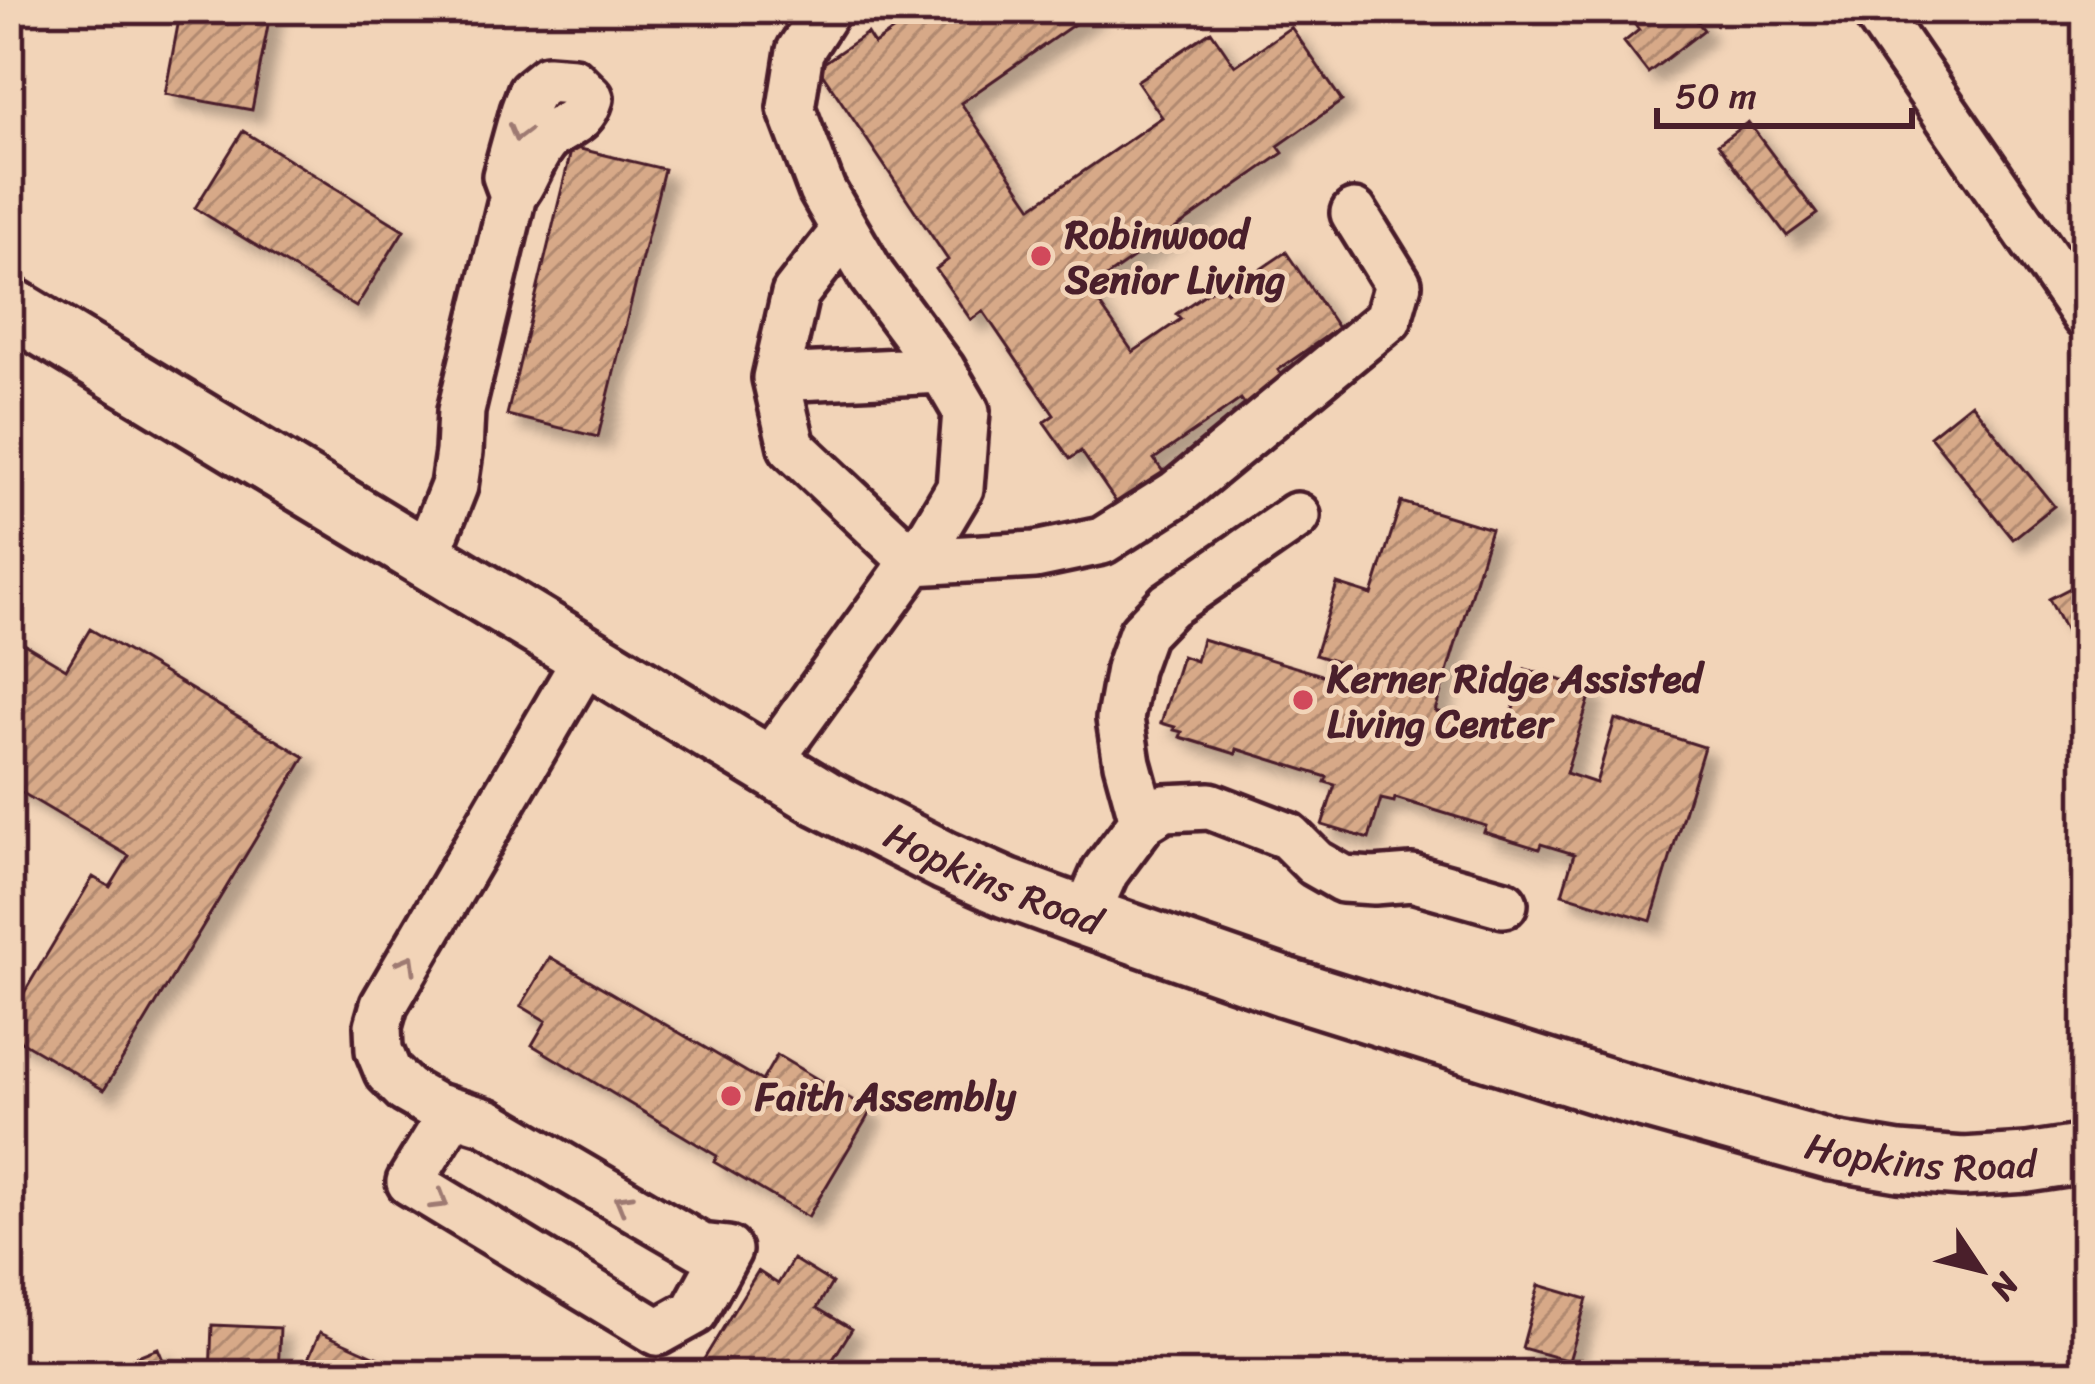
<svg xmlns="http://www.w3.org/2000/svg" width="2095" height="1384" font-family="Sriracha,sans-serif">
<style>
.building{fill:url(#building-hatch);stroke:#4a1f2b;stroke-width:3;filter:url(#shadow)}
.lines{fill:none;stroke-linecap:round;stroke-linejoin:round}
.minor-casing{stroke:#4a1f2b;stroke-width:54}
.major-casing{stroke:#4a1f2b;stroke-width:66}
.minor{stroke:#f2d4b8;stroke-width:45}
.major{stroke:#f2d4b8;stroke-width:57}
.oneway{stroke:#9e7a72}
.poi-dot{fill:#d1495b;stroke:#f2d4b8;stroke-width:4.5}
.labels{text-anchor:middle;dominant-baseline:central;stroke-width:9;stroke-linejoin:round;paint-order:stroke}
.poi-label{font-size:39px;font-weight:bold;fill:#4a1f2b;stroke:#f2d4b8;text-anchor:start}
.street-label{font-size:39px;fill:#4a1f2b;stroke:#f2d4b8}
</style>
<defs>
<pattern id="building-hatch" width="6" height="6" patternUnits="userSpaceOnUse" patternTransform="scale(3)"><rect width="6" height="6" fill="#d7a988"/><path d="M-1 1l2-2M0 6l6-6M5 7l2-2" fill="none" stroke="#b0896f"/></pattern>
<filter id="shadow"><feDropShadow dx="11" dy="11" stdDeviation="6" flood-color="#0004"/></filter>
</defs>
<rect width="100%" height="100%" fill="#f2d4b8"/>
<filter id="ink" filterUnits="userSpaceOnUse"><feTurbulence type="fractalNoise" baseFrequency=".00833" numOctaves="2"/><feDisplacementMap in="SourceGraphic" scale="24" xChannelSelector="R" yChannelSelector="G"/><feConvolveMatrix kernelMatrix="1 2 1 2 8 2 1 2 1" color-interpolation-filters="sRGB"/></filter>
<g filter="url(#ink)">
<!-- building -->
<path class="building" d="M 181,9 L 271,9 L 252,110 L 165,94 Z
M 924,9 L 1096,9 L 961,103 L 1032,207 L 1162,117 L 1137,81 L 1211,31 L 1235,66 L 1291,27 L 1342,101 L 1278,146 L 1283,153 L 1089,289 L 1133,352 L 1181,319 L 1176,314 L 1221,283 L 1227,292 L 1286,252 L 1338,328 L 1278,370 L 1287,383 L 1248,409 L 1241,399 L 1154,459 L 1164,473 L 1118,505 L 1081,451 L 1070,459 L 1044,422 L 1054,415 L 983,311 L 971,320 L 936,269 L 948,260 L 818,67 L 867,33 L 874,44 Z
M 1623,9 L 1688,9 L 1704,30 L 1648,73 L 1624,42 L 1639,30 Z
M 1748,122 L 1817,214 L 1787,236 L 1718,144 Z
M 243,131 L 404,230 L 356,307 L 195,208 Z
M 572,147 L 664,169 L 598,437 L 507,415 Z
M 1971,403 L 2054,506 L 2013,539 L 1930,436 Z
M 1401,502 L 1491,529 L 1435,711 L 1506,733 L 1525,669 L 1592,690 L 1566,773 L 1596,783 L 1615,719 L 1704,747 L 1651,921 L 1562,894 L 1574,854 L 1541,844 L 1539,849 L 1484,832 L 1486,826 L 1395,798 L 1394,802 L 1381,799 L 1369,839 L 1322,825 L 1335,785 L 1325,782 L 1327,777 L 1237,749 L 1236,754 L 1180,737 L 1182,732 L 1174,730 L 1175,727 L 1161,723 L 1182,656 L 1196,661 L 1202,639 L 1345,682 L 1350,666 L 1315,655 L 1337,584 L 1372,595 Z
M 2086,580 L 2086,671 L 2049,599 Z
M 90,629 L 305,757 L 104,1090 L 9,1034 L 9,1018 L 93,877 L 110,887 L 129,856 L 9,785 L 9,635 L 66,669 Z
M 550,957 L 762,1081 L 777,1055 L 871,1111 L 808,1217 L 714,1162 L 717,1156 L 532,1045 L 546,1021 L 521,1006 Z
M 793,1259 L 832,1283 L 817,1308 L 852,1329 L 823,1375 L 719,1375 L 701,1364 L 758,1271 L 778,1284 Z
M 1539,1285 L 1587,1299 L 1569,1361 L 1522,1348 Z
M 212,1325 L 280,1328 L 278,1375 L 210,1375 Z
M 320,1332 L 385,1361 L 379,1375 L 301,1375 Z
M 158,1348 L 169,1375 L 110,1375 L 107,1368 Z"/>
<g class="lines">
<defs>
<path id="minor" d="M 1874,9 L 2086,317
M 845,230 L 795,294 L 776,378 L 792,447 L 914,562 L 1035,555 L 1102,541 L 1176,494 L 1388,319 L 1398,284 L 1354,213
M 776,378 L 942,370
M 425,559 L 454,486 L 459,452 L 461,411 L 513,195 C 528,178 532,152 549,137 C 567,123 583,122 590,98 L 573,81 L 547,79 L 531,92 L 524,111 L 506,176 L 513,195
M 766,766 L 926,545 L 960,488 L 966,411 L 942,370 L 872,276 L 845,230 L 822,190 L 791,108 L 800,51 L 827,9
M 1143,821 L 1127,763 L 1120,719 L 1129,669 L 1142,633 L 1169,605 L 1297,516
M 1085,917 L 1105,872 L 1143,821 L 1164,808 L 1210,806 L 1288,836 L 1315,863 L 1343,879 L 1374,881 L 1412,878 L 1504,904
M 452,1113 L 410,1182 L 658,1332 L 694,1312 L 728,1250 L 701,1247 L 487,1122 L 434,1106 L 406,1090 L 388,1072 L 379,1050 L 378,1026 L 384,1005 L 587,657"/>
<g id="major">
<path id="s1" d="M 9,306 L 822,798 L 945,861 L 1006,888 L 1085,917 L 1285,987 L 1624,1093 L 1833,1151 L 1899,1162 L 1963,1167 L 2027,1163 L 2086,1154"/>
</g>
</defs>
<!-- minor casing -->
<use href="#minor" class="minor-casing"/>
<!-- major casing -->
<use href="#major" class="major-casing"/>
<!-- minor -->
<use href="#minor" class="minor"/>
<!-- major -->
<use href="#major" class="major"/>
</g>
<!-- one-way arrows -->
<defs><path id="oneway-chevron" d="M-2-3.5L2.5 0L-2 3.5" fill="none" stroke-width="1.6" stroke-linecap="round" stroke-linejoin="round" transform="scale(3)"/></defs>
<g class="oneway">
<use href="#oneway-chevron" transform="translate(518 133) rotate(105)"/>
<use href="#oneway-chevron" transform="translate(408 963) rotate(-60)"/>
<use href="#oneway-chevron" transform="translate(440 1201) rotate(31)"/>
<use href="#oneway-chevron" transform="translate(623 1202) rotate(-150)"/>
</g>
</g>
<!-- markers -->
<g class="poi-dot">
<circle cx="1041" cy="256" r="12"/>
<circle cx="1303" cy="700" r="12"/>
<circle cx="731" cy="1096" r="12"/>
</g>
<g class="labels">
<!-- poi labels -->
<g class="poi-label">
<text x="1065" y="234">Robinwood<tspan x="1065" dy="45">Senior Living</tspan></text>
<text x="1327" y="678">Kerner Ridge Assisted<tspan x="1327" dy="45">Living Center</tspan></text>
<text x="755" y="1096">Faith Assembly</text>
</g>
<!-- street labels -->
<g class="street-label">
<text stroke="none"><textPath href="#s1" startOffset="1140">Hopkins Road</textPath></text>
<text stroke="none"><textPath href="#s1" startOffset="2112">Hopkins Road</textPath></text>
</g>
</g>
<!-- margin -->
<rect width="2095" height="1384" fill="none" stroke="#f2d4b8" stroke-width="48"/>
<rect x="24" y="24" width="2047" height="1336" fill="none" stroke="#4a1f2b" stroke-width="4.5" filter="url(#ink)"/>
<!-- north arrow -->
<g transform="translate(1981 1270) rotate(125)" stroke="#f2d4b8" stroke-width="9" paint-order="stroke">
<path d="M0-9L21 45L0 30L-21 45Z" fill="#4a1f2b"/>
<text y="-18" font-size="33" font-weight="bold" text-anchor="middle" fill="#4a1f2b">N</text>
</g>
<!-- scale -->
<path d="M1657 108v18h255v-18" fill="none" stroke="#4a1f2b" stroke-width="6"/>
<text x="1675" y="108" font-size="36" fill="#4a1f2b" stroke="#f2d4b8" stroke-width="9" paint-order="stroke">50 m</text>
</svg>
